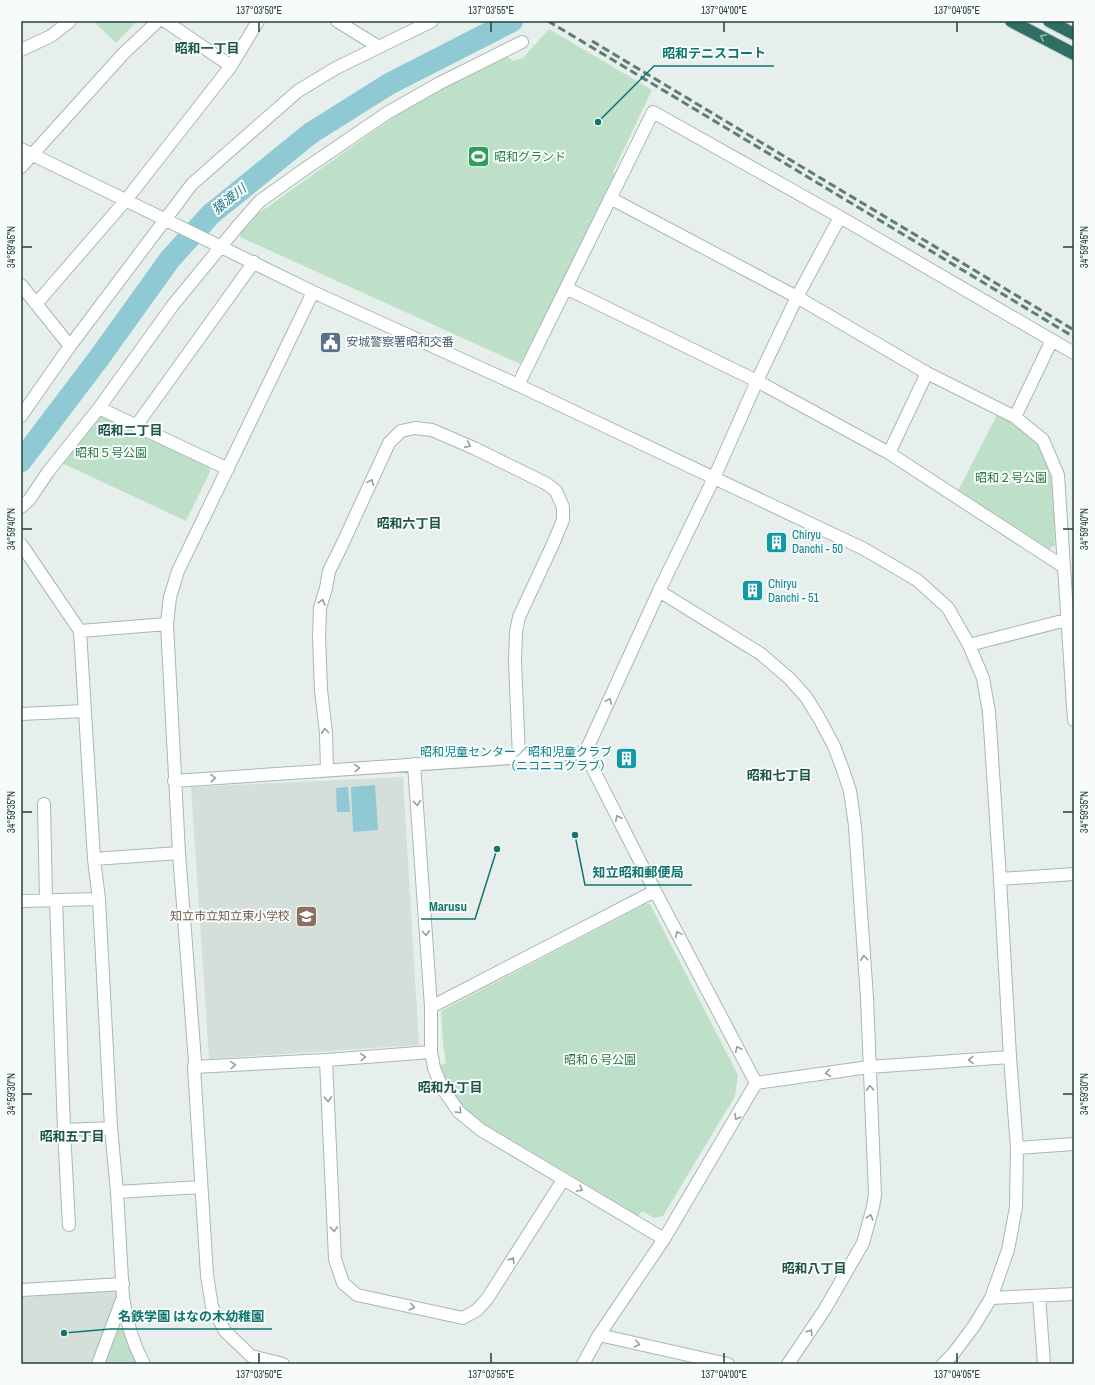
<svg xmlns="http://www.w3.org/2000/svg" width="1095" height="1385" font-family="'Archivo Narrow','Noto Sans JP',sans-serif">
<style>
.built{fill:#d4dfda}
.green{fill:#bfe0c8}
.water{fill:#8ec9d4}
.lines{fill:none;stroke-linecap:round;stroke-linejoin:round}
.river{stroke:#8ec9d4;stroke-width:22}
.minor-casing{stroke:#a8b8b2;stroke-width:14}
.highway-casing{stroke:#c2cac8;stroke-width:14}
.minor{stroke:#fff;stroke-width:12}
.highway{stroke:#2f6f62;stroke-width:12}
.rail{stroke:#5f7d75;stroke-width:3;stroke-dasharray:8 4;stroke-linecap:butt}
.oneway{stroke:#93b5ae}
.oneway2{stroke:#92a09c}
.ticks{fill:none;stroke:#24423a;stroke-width:1.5}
.labels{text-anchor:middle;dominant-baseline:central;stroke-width:4;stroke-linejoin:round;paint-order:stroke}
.leisure-label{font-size:12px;fill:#27864d;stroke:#f7fbf9;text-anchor:start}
.service-label{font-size:12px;fill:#4e5e75;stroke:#f7fbf9;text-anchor:start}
.park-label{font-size:12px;fill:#2d7a4b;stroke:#f7fbf9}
.culture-label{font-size:12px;fill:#0d838f;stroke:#f7fbf9;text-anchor:start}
.education-label{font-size:12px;fill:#785e54;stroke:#f7fbf9;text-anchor:end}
.neighbourhood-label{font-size:13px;font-weight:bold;fill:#1f5548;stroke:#f7fbf9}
.water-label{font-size:13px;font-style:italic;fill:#1c6f80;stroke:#f7fbf9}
.leader{fill:none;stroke:#0f766e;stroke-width:1.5}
.callout-dot{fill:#0f766e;stroke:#f7fbf9;stroke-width:1.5}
.callout-label{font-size:13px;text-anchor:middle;font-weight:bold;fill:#0f766e;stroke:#f7fbf9;stroke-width:4;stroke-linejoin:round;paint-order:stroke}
.neatline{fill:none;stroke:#24423a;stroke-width:1.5}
.ticks-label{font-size:10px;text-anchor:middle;fill:#24423a}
</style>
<rect width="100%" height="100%" fill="#e6efeb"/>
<!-- built -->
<path class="built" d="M 403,777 L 419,1045 L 209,1059 L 191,787 Z
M 114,1290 L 118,1293 L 118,1303 L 95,1364 L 21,1364 L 21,1296 Z"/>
<!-- green -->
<path class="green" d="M 93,21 L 137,21 L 116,43 Z
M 549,29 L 652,90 L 613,172 L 620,178 L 520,364 L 240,237 L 242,225 L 408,107 L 506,54 L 508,57 L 513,61 L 523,58 Z
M 997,415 C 1011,422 1025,429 1036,441 C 1057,463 1053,515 1055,545 L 1047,551 L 958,491 Z
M 104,416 L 209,467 L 210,472 L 186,521 L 62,463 L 98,417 Z
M 646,904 L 650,904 L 738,1075 L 735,1096 L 663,1216 L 654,1218 L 642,1211 L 637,1218 L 484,1127 L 461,1107 L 447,1087 L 438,1066 L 446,1063 L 443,1044 L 441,1013 L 443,1010 Z
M 116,1330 L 124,1330 L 130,1349 L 138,1364 L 103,1364 Z"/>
<!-- water -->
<path class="water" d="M 375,785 L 378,830 L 353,832 L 351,787 Z
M 348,787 L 350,812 L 337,812 L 336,788 Z"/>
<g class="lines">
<!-- river -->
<path class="river" d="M 21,461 L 99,358 L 170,259 L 211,214 L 311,133 L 389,84 L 512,21"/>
<defs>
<path id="minor" d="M 165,21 L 231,66
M 337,21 L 379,47
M 21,50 L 51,36 L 70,21
M 21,149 L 313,292 L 518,385 L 864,549 L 917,580 L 948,608 L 969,645 L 983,678 L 989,712 L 1000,879 L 1010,1057 L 1017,1148 L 1016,1207 L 1008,1250 L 991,1298 L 974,1326 L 953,1354 L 943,1364
M 21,167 L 123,54 L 158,21
M 610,198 L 797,297 L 927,373 L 1015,417 L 1043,440 L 1058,475 L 1074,720
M 21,285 L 70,346
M 566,288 L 757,381 L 889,453 L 1064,567
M 36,304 L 126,200 L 231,66 L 258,21
M 518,385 L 653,112 L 840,217 L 1074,353
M 99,408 L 228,469
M 21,416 L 70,346 L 192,184 L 298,91 L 336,68 L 432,21
M 1015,417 L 1052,340
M 136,426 L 254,262
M 889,453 L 927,373
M 21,507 L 29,500 L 48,472 L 99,408 L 173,305 L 237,227 L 260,201 L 302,171 L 387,113 L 438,84 L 522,42
M 21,544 L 80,631 L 94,859 L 99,899 L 111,1128 L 117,1192 L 123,1297 C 126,1319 133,1344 144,1364
M 659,591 L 761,654 L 790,679 L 806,697 L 819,718 L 834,746 L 843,770 L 850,791 L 855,826 L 867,998 L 875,1195 L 873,1207 L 863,1243 L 825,1309 L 788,1364
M 80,631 L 167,624
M 969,645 L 1074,618
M 21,714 L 84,711
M 414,764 L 431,1007 L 431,1052 L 434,1068 L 442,1088 L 459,1112 L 481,1130 L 664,1239 L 599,1335 L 583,1364
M 327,770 L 326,733 L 321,690 L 319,637 L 320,608 L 326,588 L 329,571 L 341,547 L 389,443 L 401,431 L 415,428 L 432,430 L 476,449 L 547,484 L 556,491 L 563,507 L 563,520 L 553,544 L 519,617 L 516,632 L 515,661 L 519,757
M 174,781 L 585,753
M 44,804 L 46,900
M 94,859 L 179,853
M 1000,879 L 1074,874
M 56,900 L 64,1130 L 69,1225
M 21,901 L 99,899
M 431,1007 L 655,891
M 326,1060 L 335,1259 L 343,1283 L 357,1295 L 463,1318 L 477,1310 L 487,1299 L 563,1180
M 194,1067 L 326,1060 L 431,1052
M 756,1083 L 655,891 L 585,753 L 659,591 L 714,478 L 757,381 L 797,297 L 840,217
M 756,1083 L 869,1067 L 1010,1057
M 64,1130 L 111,1128
M 1017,1148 L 1074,1144
M 117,1192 L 201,1187
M 664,1239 L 756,1083
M 21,1290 L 123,1284
M 1039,1296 L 1044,1364
M 991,1298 L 1074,1294
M 599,1335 L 728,1364
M 98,1364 L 122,1300
M 283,1364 L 251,1356 L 225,1331 L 212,1307 L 207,1275 L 194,1067 L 195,1061 L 179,853 L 167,624 L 170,597 L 178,571 L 313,292"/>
<path id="highway" d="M 1011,21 L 1074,54
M 1049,21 L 1074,34"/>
</defs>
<!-- minor casing -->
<use href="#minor" class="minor-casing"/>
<!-- highway casing -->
<use href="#highway" class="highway-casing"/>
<!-- minor -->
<use href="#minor" class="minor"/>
<!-- highway -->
<use href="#highway" class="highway"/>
<!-- rail -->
<path class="rail" d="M 548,21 L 1074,337
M 592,41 L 1074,330"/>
</g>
<!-- one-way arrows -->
<defs><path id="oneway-chevron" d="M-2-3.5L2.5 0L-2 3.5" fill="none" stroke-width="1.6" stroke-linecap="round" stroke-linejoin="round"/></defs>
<use class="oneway" href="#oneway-chevron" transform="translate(1043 37) rotate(-153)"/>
<g class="oneway2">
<use href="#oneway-chevron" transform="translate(468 445) rotate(24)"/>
<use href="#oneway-chevron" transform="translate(371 482) rotate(-65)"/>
<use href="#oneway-chevron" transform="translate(322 602) rotate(-74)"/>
<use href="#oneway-chevron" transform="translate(609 701) rotate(-66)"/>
<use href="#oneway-chevron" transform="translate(325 731) rotate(-95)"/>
<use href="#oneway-chevron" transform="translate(357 768) rotate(-4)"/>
<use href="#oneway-chevron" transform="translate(213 778) rotate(-4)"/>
<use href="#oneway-chevron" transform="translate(417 803) rotate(86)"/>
<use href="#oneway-chevron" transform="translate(618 818) rotate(-117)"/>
<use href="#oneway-chevron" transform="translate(426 933) rotate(86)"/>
<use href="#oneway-chevron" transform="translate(678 934) rotate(-118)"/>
<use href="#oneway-chevron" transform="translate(864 958) rotate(-94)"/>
<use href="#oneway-chevron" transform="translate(738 1049) rotate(-117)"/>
<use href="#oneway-chevron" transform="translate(363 1057) rotate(-4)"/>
<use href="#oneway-chevron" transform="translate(971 1060) rotate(176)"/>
<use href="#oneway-chevron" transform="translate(233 1065) rotate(-3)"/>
<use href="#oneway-chevron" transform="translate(828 1073) rotate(172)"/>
<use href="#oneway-chevron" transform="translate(870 1088) rotate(-93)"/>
<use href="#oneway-chevron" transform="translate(328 1099) rotate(87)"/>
<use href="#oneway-chevron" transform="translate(459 1111) rotate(47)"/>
<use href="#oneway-chevron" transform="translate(737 1117) rotate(121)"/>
<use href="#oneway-chevron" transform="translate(580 1189) rotate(30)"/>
<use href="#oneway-chevron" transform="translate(870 1217) rotate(-74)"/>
<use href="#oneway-chevron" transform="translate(334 1229) rotate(87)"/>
<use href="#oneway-chevron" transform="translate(512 1260) rotate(-57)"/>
<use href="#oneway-chevron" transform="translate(412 1307) rotate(12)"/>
<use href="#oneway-chevron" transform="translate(810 1332) rotate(-57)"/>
<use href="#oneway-chevron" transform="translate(637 1344) rotate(13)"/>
</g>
<!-- ticks -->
<path class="ticks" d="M 259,22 L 259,32M 491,22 L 491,32M 724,22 L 724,32M 957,22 L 957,32M 22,247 L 32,247M 1063,247 L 1073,247M 22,529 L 32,529M 1063,529 L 1073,529M 22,812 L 32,812M 1063,812 L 1073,812M 22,1094 L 32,1094M 1063,1094 L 1073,1094M 259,1353 L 259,1363M 491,1353 L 491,1363M 724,1353 L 724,1363M 957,1353 L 957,1363"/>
<!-- icons -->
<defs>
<symbol id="stadium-square" viewBox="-11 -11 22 22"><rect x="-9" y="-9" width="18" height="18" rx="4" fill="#2e9e5b" stroke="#f7fbf9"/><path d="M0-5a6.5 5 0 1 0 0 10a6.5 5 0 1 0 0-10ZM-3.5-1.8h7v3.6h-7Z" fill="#fff"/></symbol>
<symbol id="civic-square" viewBox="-11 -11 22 22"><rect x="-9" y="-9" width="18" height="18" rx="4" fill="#5c6f8a" stroke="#f7fbf9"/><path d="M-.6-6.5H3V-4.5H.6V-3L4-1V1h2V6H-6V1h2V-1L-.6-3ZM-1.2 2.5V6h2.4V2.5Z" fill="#fff"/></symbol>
<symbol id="building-square" viewBox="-11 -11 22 22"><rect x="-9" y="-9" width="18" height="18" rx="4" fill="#0f9aa8" stroke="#f7fbf9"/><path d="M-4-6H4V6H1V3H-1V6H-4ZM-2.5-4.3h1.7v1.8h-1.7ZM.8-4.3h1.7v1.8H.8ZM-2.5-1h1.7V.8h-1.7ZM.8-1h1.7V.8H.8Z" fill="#fff"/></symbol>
<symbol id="school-square" viewBox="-11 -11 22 22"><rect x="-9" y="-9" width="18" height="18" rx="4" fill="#8d6e63" stroke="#f7fbf9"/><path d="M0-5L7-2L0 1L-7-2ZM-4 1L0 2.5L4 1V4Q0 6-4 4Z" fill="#fff"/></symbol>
</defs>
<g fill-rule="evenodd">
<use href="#stadium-square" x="466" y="144" width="25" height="25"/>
<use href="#civic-square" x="318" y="330" width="25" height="25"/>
<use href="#building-square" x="764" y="530" width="25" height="25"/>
<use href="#building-square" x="740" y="578" width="25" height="25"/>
<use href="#building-square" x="614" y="746" width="25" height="25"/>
<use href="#school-square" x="294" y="904" width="25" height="25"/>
</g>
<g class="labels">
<!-- leisure labels -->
<g class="leisure-label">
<text x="494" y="157">昭和グランド</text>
</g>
<!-- service labels -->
<g class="service-label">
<text x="346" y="342">安城警察署昭和交番</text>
</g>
<!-- park labels -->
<g class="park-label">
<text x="111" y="453">昭和５号公園</text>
<text x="1011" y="478">昭和２号公園</text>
<text x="600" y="1060">昭和６号公園</text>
</g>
<!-- culture labels -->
<g class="culture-label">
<text x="792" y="535">Chiryu<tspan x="792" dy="14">Danchi - 50</tspan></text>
<text x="768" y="584">Chiryu<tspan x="768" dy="14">Danchi - 51</tspan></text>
<text x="612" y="752" text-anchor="end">昭和児童センター／昭和児童クラブ<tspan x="612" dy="14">（ニコニコクラブ）</tspan></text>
</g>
<!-- education labels -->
<g class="education-label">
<text x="290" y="916">知立市立知立東小学校</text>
</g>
<!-- neighbourhood labels -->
<g class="neighbourhood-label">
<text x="207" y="48">昭和一丁目</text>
<text x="130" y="430">昭和二丁目</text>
<text x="409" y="523">昭和六丁目</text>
<text x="779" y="775">昭和七丁目</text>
<text x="450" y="1087">昭和九丁目</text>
<text x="72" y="1136">昭和五丁目</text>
<text x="814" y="1268">昭和八丁目</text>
</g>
<!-- water labels -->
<g class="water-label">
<text transform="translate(229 199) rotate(-39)">猿渡川</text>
</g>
</g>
<!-- callouts -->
<path class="leader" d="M598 122L654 66H774M575 835L585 885H692M497 849L475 919H421M64 1333L110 1329H272"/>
<g class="callout-dot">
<circle cx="598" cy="122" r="4"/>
<circle cx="575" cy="835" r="4"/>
<circle cx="497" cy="849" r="4"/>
<circle cx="64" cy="1333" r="4"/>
</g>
<g class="callout-label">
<text x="714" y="58">昭和テニスコート</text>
<text x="638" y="877">知立昭和郵便局</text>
<text x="448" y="911">Marusu</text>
<text x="191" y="1321">名鉄学園 はなの木幼稚園</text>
</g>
<!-- border -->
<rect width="1095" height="1385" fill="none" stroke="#f7fbf9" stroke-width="44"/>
<rect x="22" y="22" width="1051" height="1341" class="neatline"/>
<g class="ticks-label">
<text x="259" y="14">137°03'50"E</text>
<text x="491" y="14">137°03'55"E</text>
<text x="724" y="14">137°04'00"E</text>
<text x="957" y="14">137°04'05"E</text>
<text transform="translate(11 247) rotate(-90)" y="4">34°59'45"N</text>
<text transform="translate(1084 247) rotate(-90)" y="4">34°59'45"N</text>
<text transform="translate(11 529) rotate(-90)" y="4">34°59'40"N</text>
<text transform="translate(1084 529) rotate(-90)" y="4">34°59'40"N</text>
<text transform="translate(11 812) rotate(-90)" y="4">34°59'35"N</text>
<text transform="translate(1084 812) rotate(-90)" y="4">34°59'35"N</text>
<text transform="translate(11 1094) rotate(-90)" y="4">34°59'30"N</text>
<text transform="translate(1084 1094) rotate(-90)" y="4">34°59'30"N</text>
<text x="259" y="1378">137°03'50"E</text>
<text x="491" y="1378">137°03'55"E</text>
<text x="724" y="1378">137°04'00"E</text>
<text x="957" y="1378">137°04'05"E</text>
</g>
</svg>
